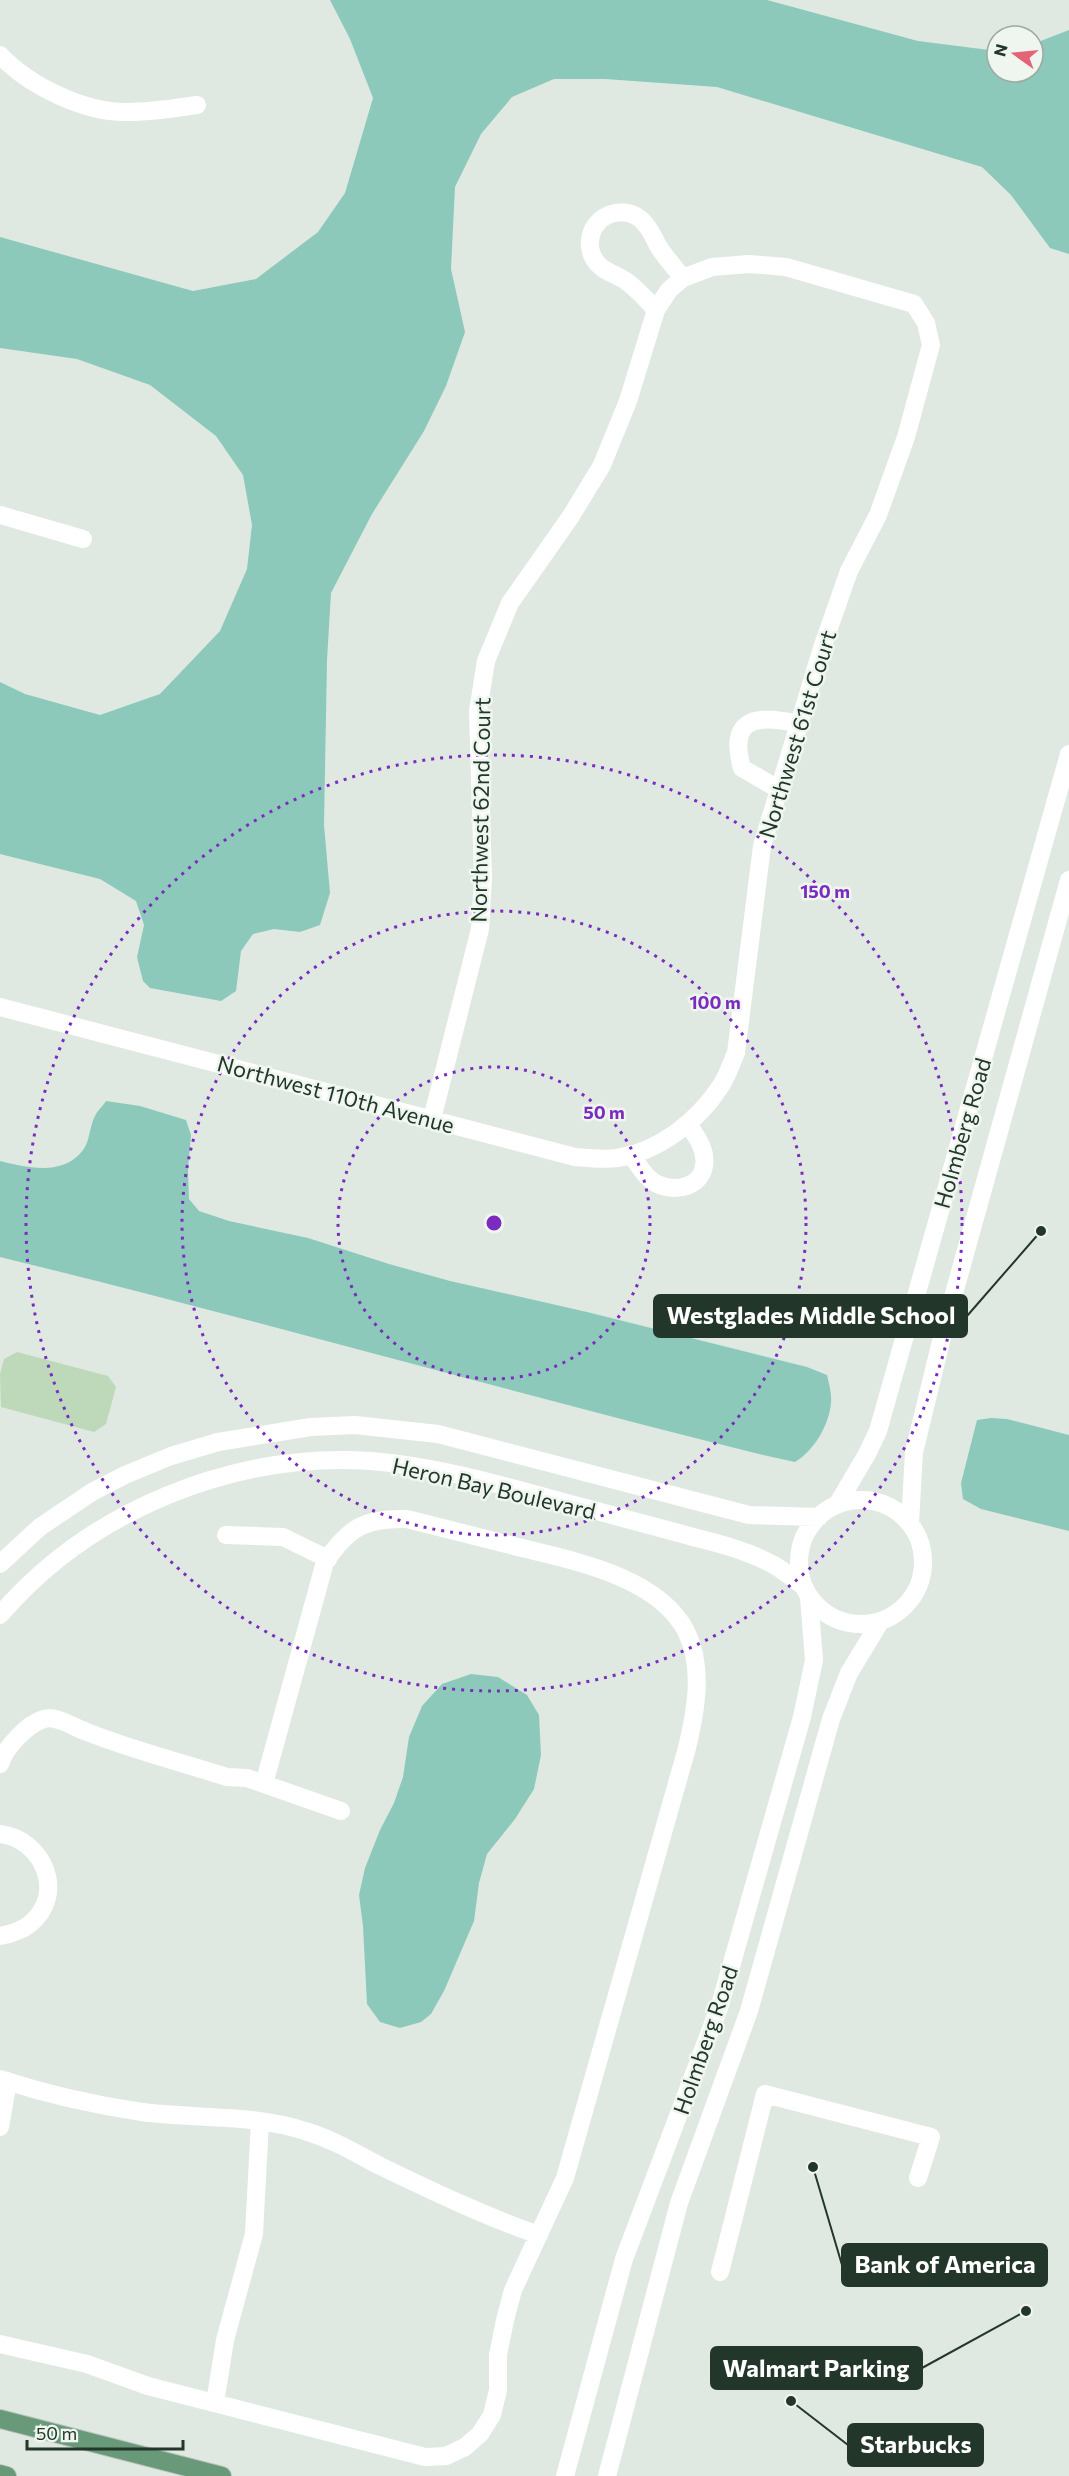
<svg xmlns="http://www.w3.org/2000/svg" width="1069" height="2476" font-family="Commissioner,sans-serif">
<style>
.green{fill:#bed8ba}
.water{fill:#8cc9ba}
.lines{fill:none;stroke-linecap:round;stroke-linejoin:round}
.major-casing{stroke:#bdc3bf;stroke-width:20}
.minor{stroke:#fff;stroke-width:18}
.major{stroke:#689a79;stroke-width:18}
.ring{fill:none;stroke:#7b2cbf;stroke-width:3;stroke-dasharray:3 6}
.labels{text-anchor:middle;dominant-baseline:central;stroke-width:5;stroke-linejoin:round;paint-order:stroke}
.street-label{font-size:22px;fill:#223729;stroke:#eff6f0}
.centre{fill:#7b2cbf;stroke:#eff6f0;stroke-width:3}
.ring-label{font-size:18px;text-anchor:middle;font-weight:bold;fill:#7b2cbf;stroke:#eff6f0;stroke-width:5;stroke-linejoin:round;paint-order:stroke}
.leader{fill:none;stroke:#223729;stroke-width:2}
.callout-dot{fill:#223729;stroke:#eff6f0;stroke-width:2}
.callout{fill:#223729;stroke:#223729;stroke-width:2}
.callout-label{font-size:24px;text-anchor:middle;font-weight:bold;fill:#fff}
</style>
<rect width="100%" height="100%" fill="#dfe9e1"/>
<!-- green -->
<path class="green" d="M 17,1352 L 108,1376 L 116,1387 L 106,1424 L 94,1432 L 1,1407 L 0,1374 L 4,1359 Z"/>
<!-- water -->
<path class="water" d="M 330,0 L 767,0 L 918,41 L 997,51 L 997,72 L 1033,72 L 1033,44 L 1069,30 L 1069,254 L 1050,248 L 1011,195 L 982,167 L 717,87 L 605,79 L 554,79 L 512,97 L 481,134 L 455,187 L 451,269 L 465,332 L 446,386 L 424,431 L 372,514 L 331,593 L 327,660 L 324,825 L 330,893 L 320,925 L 300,932 L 274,929 L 253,934 L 241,951 L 236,991 L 221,1001 L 150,988 L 143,981 L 137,957 L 144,925 L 136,901 L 100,879 L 0,854 L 0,682 L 25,694 L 100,715 L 160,694 L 220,631 L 247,569 L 252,525 L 243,475 L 216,436 L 150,385 L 77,359 L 0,348 L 0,237 L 193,291 L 256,279 L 318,232 L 345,193 L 373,98 L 350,39 Z
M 106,1101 L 140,1106 L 186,1120 L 191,1135 L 188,1169 L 189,1199 L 199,1211 L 229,1221 L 308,1238 L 389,1264 L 450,1281 L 587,1312 L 807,1367 L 827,1375 C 829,1384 832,1394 831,1403 C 829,1425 814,1451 795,1462 L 763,1455 C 508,1392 255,1319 0,1257 L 0,1161 C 28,1168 66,1177 85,1147 C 90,1138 90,1125 95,1116 C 97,1111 103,1106 106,1101 Z
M 991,1418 L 1007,1419 L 1069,1435 L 1069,1531 L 981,1509 L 963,1499 L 961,1483 L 977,1420 Z
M 471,1674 L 498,1677 L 527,1695 L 539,1715 L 541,1755 L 534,1789 L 515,1819 L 487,1854 L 479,1883 L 474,1921 L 444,1991 L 431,2014 L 421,2022 L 400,2028 L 380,2022 L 367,2004 L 363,1926 L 359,1895 L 365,1868 L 380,1830 L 394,1803 L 403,1777 L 409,1737 L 422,1706 L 442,1684 Z"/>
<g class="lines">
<defs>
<path id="major" d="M 0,2419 L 222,2476
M 0,2474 L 7,2476"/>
</defs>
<!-- major casing -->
<use href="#major" class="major-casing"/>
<!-- minor -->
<path class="minor" d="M 0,55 C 29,86 85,113 128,112 C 151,112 175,108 197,105
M 656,310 C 647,300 637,289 626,281 C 614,273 600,271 593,257 C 588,247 589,235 595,226 C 607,209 633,207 646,225 C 652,232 655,241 660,249 C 667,259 675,268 683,278
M 0,515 L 83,539
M 780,790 L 742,768 C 727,715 760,715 800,724
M 0,1007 L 575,1157 C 588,1158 604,1160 617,1158 C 658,1152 698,1121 720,1087 C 727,1077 731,1064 736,1053 L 762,846 L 822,648 L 849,571 L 878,515 L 906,437 L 931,345 L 926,323 L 914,304 L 786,267 L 749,264 L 712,267 L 683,278 L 669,290 L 656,310 L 628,401 L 602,465 L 571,516 L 510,603 L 486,661 L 478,711 L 483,878 L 480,929 L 432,1119
M 631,1154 C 637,1163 642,1173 651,1180 C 666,1193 700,1191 704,1166 C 707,1150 696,1136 688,1124
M799 1562a62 62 0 1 1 124 0a62 62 0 1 1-124 0Z
M 837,1505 L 867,1454 L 878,1431 L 1069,754
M 910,1523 L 914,1452 L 943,1333 L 1069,880
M 226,1535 L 283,1537 L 328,1559
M 0,1564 L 40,1527 L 92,1492 L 125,1475 L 171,1456 L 218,1442 L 311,1427 L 355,1425 L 438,1434 L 749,1515 L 819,1517
M 0,1615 C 90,1510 233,1452 371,1461 C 448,1467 523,1492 597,1511 C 629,1520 661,1528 693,1537 C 721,1544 748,1551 774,1565 C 784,1571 794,1579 803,1586
M 0,1764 C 5,1748 27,1724 44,1719 C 57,1715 75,1728 87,1732 C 132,1750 180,1762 227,1777 L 247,1778 L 341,1811
M 0,1834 C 43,1839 67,1894 30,1924 C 21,1931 11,1934 0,1936
M 0,2079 C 46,2094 95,2105 142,2112 C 196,2119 253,2114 305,2131 C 332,2139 355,2153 380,2166 C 432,2191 484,2216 539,2235
M 0,2127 L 8,2081
M 720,2272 L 765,2094 L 931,2137 L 918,2178
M 0,2344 L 87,2364 L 148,2386 L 425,2457 L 446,2456 L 465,2447 L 480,2434 L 492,2415 L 498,2390 L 498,2355 L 505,2320 L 513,2290 L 565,2178 L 687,1748 C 696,1710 704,1667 686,1631 C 657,1575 569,1560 514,1546 C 478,1537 443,1528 407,1519 C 365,1518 349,1527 325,1562 L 264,1784
M 215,2403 L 225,2340 L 254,2234 L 260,2122
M 565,2476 L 624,2259 L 720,2005 L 802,1717 L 814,1660 L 809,1597
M 607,2476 L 679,2203 L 749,2011 L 831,1719 L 849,1673 L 880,1622"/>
<!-- major -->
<use href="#major" class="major"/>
</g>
<!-- distance rings -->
<g class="ring">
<circle cx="494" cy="1223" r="156"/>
<circle cx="494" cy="1223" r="312"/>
<circle cx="494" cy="1223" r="468"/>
</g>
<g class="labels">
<!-- street labels -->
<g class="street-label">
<text transform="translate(797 734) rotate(-73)">Northwest 61st Court</text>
<text transform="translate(480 810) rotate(-89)">Northwest 62nd Court</text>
<text transform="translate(336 1094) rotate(15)">Northwest 110th Avenue</text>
<text transform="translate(962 1133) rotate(-74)">Holmberg Road</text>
<text transform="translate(494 1488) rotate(13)">Heron Bay Boulevard</text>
<text transform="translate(705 2040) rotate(-71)">Holmberg Road</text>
</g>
</g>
<circle cx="494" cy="1223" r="9" class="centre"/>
<g class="ring-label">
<text x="825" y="898">150 m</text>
<text x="715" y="1009">100 m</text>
<text x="604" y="1119">50 m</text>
</g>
<!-- callouts -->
<path class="leader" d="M1041 1231L967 1316M813 2167L842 2265M1026 2311L922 2368M791 2401L848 2445"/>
<g class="callout-dot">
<circle cx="1041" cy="1231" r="6"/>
<circle cx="813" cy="2167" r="6"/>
<circle cx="1026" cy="2311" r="6"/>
<circle cx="791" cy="2401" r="6"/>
</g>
<g class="callout">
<rect x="654" y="1295" width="313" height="42" rx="6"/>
<rect x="842" y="2244" width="205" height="42" rx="6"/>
<rect x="711" y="2347" width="211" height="42" rx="6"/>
<rect x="848" y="2424" width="135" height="42" rx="6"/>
</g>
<g class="callout-label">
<text x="811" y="1324">Westglades Middle School</text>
<text x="945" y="2273">Bank of America</text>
<text x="816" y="2377">Walmart Parking</text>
<text x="916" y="2453">Starbucks</text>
</g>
<!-- north arrow -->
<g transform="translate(1015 54) rotate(285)"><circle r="28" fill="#eff6f0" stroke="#9daaa0" stroke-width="1.5"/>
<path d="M0-4.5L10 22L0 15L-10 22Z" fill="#e36377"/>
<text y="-9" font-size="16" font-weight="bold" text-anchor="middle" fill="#223729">N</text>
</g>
<!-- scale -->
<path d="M27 2440v9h156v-9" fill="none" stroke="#223729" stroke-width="3"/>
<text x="36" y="2440" font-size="18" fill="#223729" stroke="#eff6f0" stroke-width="4.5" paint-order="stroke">50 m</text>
</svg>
